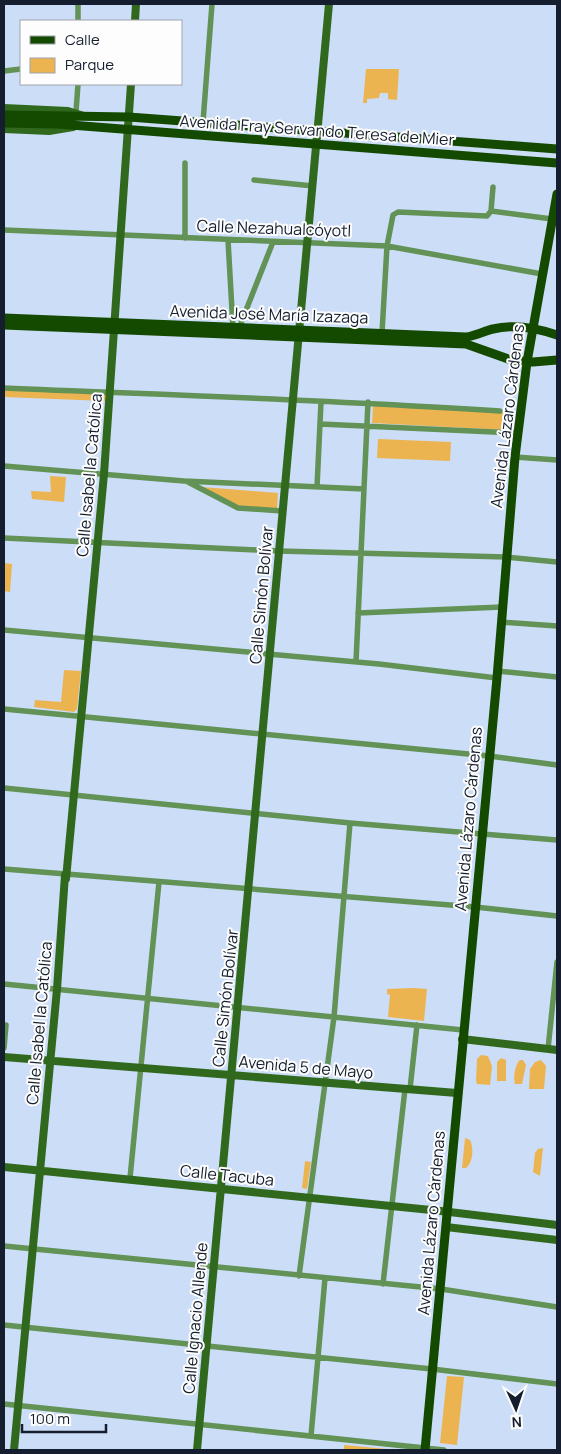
<svg xmlns="http://www.w3.org/2000/svg" width="561" height="1454" font-family="Manrope,sans-serif">
<style>
.green{fill:#ecb450}
.lines{fill:none;stroke-linecap:round;stroke-linejoin:round}
.street{stroke:#629255;stroke-width:5.5}
.secondary{stroke:#30691d;stroke-width:8}
.primary{stroke:#144a00;stroke-width:9}
.labels{text-anchor:middle;dominant-baseline:central;stroke-width:4;stroke-linejoin:round;paint-order:stroke}
.street-label{font-size:16px;fill:#141e2e;stroke:#fdfdfd}
</style>
<rect width="100%" height="100%" fill="#ccddf8"/>
<!-- green -->
<path class="green" d="M 366,69 L 399,69 L 397,100 L 388,99 L 388,93 L 380,93 L 379,98 L 367,99 L 367,103 L 363,103 Z
M 4,386 L 106,391 L 105,401 L 4,397 Z
M 373,406 L 506,413 L 505,430 L 372,423 Z
M 378,439 L 451,442 L 450,461 L 377,458 Z
M 50,476 L 66,477 L 64,502 L 32,499 L 31,491 L 51,492 Z
M 202,487 L 278,493 L 277,509 L 238,506 Z
M 4,563 L 12,564 L 10,592 L 4,591 Z
M 64,670 L 81,671 L 77,709 L 74,712 L 34,707 L 35,700 L 61,702 Z
M 414,988 L 427,989 L 424,1021 L 388,1017 L 390,995 L 387,994 L 387,989 Z
M 481,1055 L 488,1056 L 492,1066 L 490,1085 L 477,1084 L 476,1081 L 477,1059 Z
M 501,1058 L 506,1060 L 506,1081 L 497,1081 L 497,1062 Z
M 520,1060 L 523,1060 L 526,1065 L 522,1084 L 515,1084 C 513,1078 515,1064 520,1060 Z
M 541,1060 L 546,1066 L 544,1089 L 529,1089 L 530,1069 L 535,1062 Z
M 465,1138 L 470,1140 C 474,1147 473,1163 466,1168 L 462,1168 Z
M 543,1148 L 540,1176 L 533,1172 L 535,1153 L 538,1149 Z
M 305,1161 L 311,1162 L 307,1189 L 302,1188 Z
M 447,1376 L 464,1377 L 457,1445 L 440,1443 Z
M 344,1445 L 398,1450 L 344,1450 Z"/>
<g class="lines">
<!-- street -->
<path class="street" d="M 78,21 L 78,4
M 4,71 L 21,69
M 76,112 L 78,84
M 203,122 L 212,4
M 185,163 L 185,238
M 254,180 L 313,186
M 491,211 L 552,219
M 4,230 L 387,246 L 542,274
M 228,240 L 233,328
M 239,328 L 273,242
M 382,333 L 387,246 L 393,215 L 398,212 L 487,216 L 491,211 L 493,187
M 4,388 C 169,395 334,400 500,411
M 320,424 L 518,433
M 515,457 L 557,460
M 4,466 L 184,481 L 364,489
M 186,481 L 238,508 L 282,511
M 317,487 L 321,402
M 4,538 L 279,551 L 506,557 L 557,562
M 358,613 L 502,607
M 501,622 L 557,626
M 4,630 L 379,664 L 497,678
M 356,662 L 368,402
M 497,671 L 557,677
M 4,709 L 489,756 L 557,765
M 4,788 L 350,823 L 557,840
M 4,869 L 475,907 L 557,916
M 4,984 L 463,1030
M 4,1025 L 6,1025 L 4,1048
M 548,1049 L 557,962
M 410,1089 L 417,1025
M 130,1178 L 159,882
M 4,1246 L 441,1289 L 557,1307
M 299,1276 L 334,1017 L 350,823
M 383,1284 L 405,1089
M 4,1325 L 432,1369 L 557,1384
M 4,1404 L 444,1450
M 311,1436 L 325,1278"/>
<!-- secondary -->
<path class="secondary" d="M 135,21 L 136,4
M 4,108 L 68,111 L 84,116
M 4,129 L 49,131 L 73,127
M 66,879 L 104,474 L 131,84
M 462,1039 L 557,1050
M 4,1057 L 457,1093
M 4,1167 L 441,1211 L 557,1225
M 446,1227 L 557,1240
M 14,1450 L 57,989 L 65,875
M 197,1450 L 329,4"/>
<!-- primary -->
<path class="primary" d="M 4,115 L 129,117 L 557,149
M 4,123 L 58,124 L 557,163
M 4,318 L 466,337 C 475,336 484,331 493,329 C 514,324 537,328 557,335
M 4,325 L 466,344 L 511,360 L 533,362 L 557,360
M 425,1450 L 497,678 L 515,457 L 527,362 L 557,194"/>
</g>
<g class="labels">
<!-- street labels -->
<g class="street-label">
<text transform="translate(317 130) rotate(4)">Avenida Fray Servando Teresa de Mier</text>
<text transform="translate(274 228) rotate(2)">Calle Nezahualcóyotl</text>
<text transform="translate(269 314) rotate(2)">Avenida José María Izazaga</text>
<text transform="translate(507 416) rotate(-83)">Avenida Lázaro Cárdenas</text>
<text transform="translate(89 475) rotate(-85)">Calle Isabel la Católica</text>
<text transform="translate(261 595) rotate(-85)">Calle Simón Bolívar</text>
<text transform="translate(468 819) rotate(-85)">Avenida Lázaro Cárdenas</text>
<text transform="translate(225 998) rotate(-84)">Calle Simón Bolívar</text>
<text transform="translate(39 1023) rotate(-85)">Calle Isabel la Católica</text>
<text transform="translate(306 1067) rotate(5)">Avenida 5 de Mayo</text>
<text transform="translate(227 1175) rotate(6)">Calle Tacuba</text>
<text transform="translate(431 1223) rotate(-85)">Avenida Lázaro Cárdenas</text>
<text transform="translate(195 1318) rotate(-85)">Calle Ignacio Allende</text>
</g>
</g>
<!-- border -->
<rect width="561" height="1454" fill="none" stroke="#141e2e" stroke-width="10"/>
<!-- legend -->
<rect x="20" y="20" width="162" height="65" fill="#fdfdfd" stroke="#a0a4aa"/>
<rect x="30" y="36" width="25" height="8" fill="#144a00" stroke="#a0a4aa"/>
<text x="65" y="45" font-size="15" fill="#141e2e">Calle</text>
<rect x="30" y="58" width="25" height="15" fill="#ecb450" stroke="#a0a4aa"/>
<text x="65" y="70" font-size="15" fill="#141e2e">Parque</text>
<!-- north arrow -->
<g transform="translate(516 1409) rotate(177)" stroke="#fdfdfd" stroke-width="4" paint-order="stroke">
<path d="M0-4L9 19L0 12L-9 19Z" fill="#141e2e"/>
<text y="-8" font-size="14" font-weight="bold" text-anchor="middle" fill="#141e2e">N</text>
</g>
<!-- scale -->
<path d="M22 1424v8h84v-8" fill="none" stroke="#141e2e" stroke-width="2.5"/>
<text x="30" y="1424" font-size="15" fill="#141e2e" stroke="#fdfdfd" stroke-width="4" paint-order="stroke">100 m</text>
</svg>
